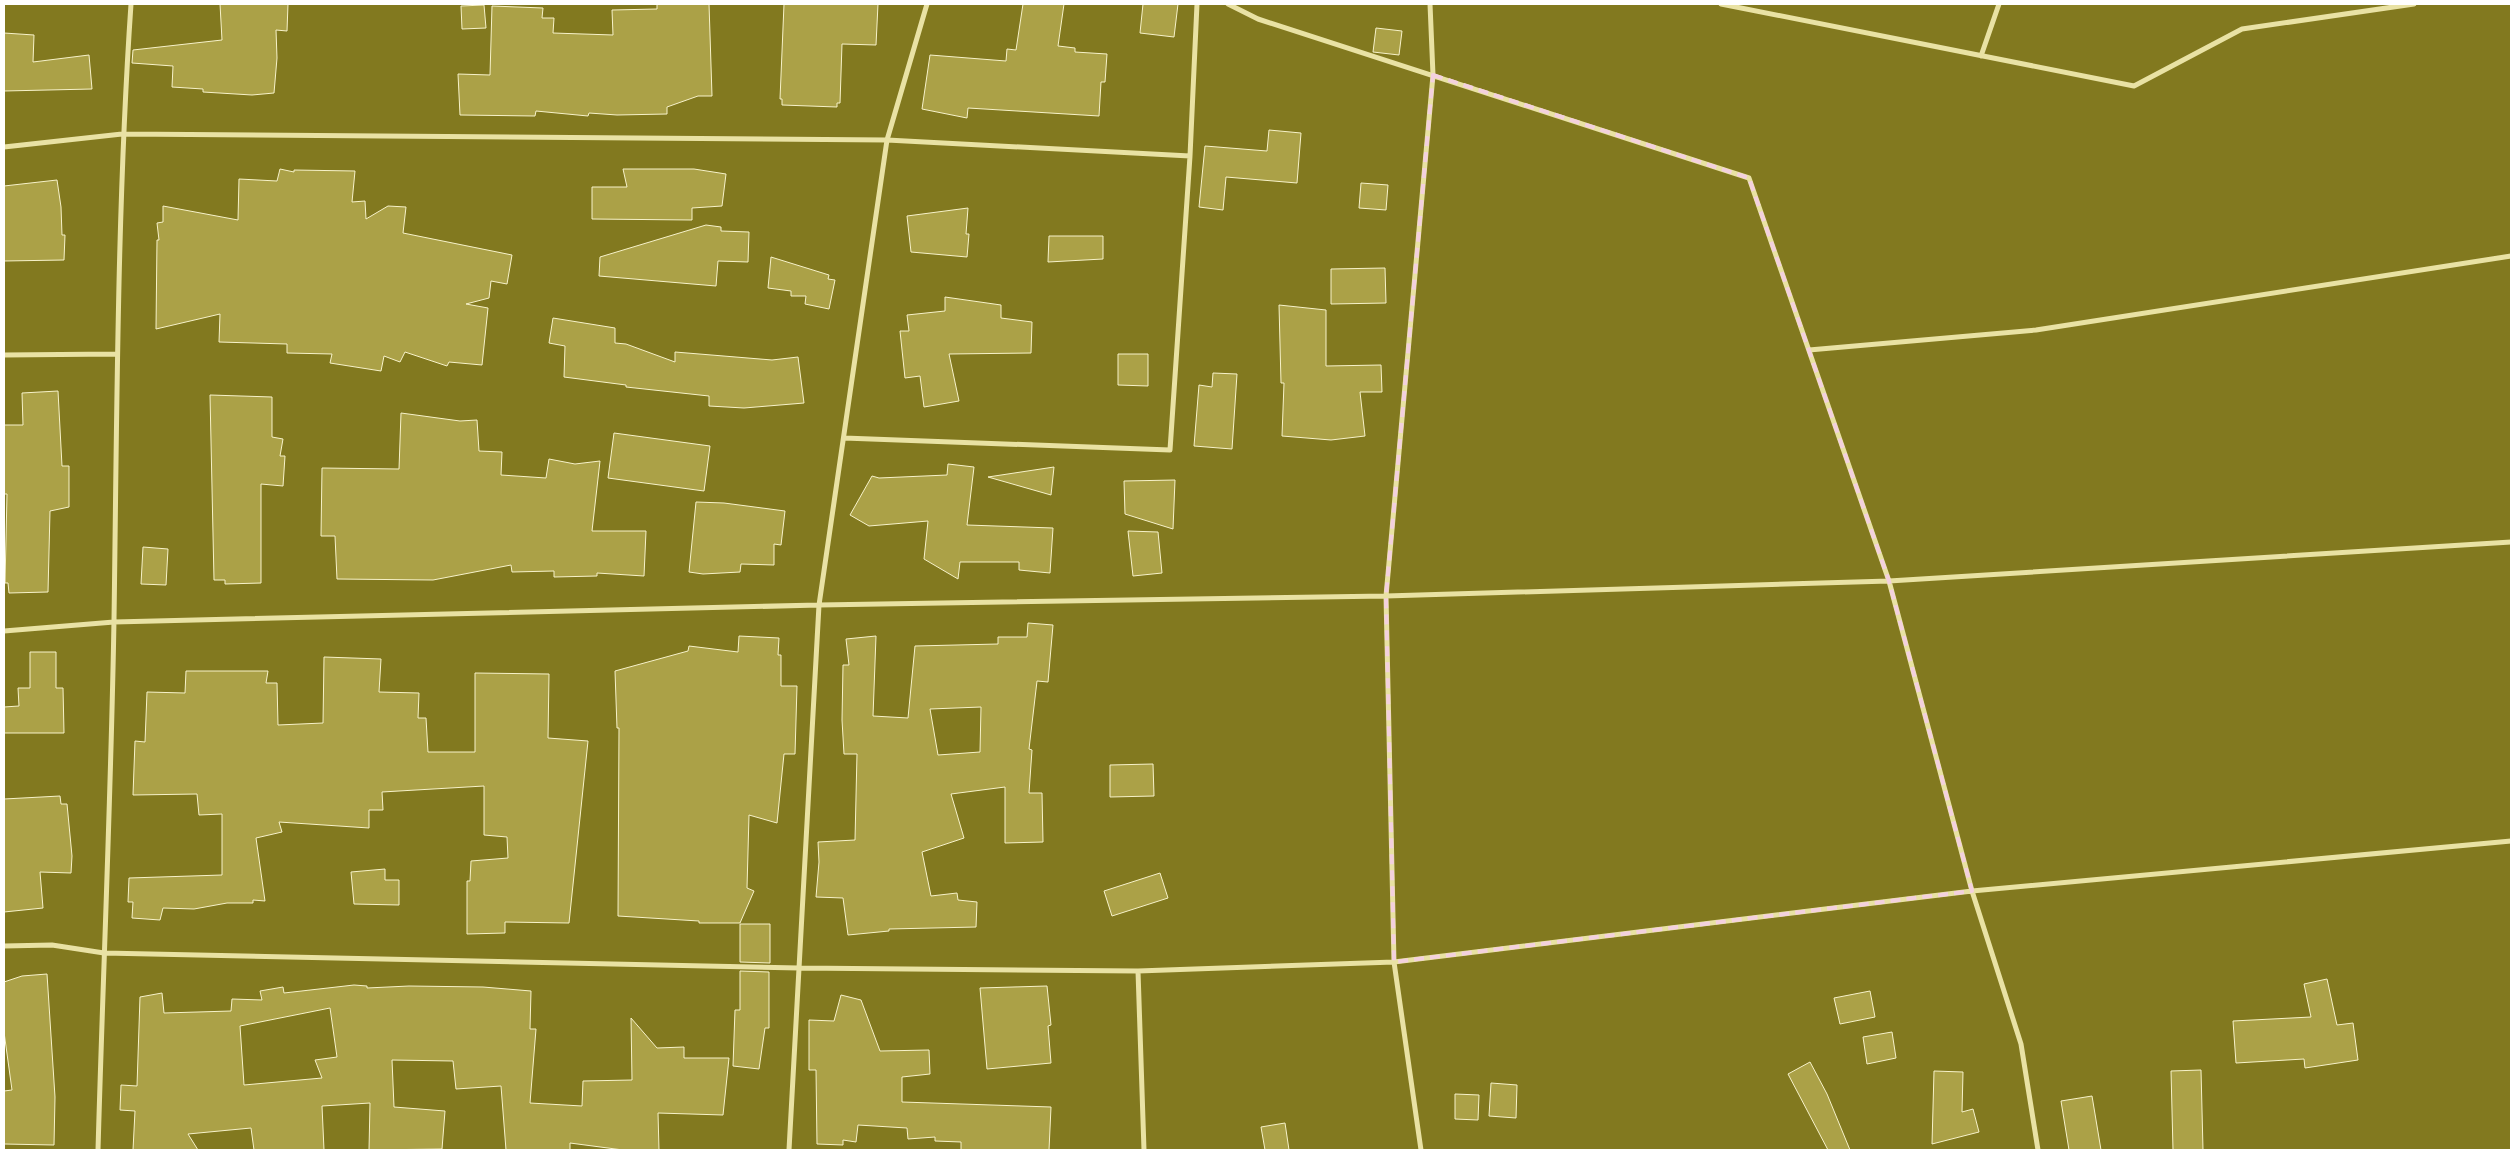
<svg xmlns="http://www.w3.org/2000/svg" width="2515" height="1154" font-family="Cabin,sans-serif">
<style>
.building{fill:#aba147;stroke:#f7f2c9;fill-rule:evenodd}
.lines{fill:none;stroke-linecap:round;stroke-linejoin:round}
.minor{stroke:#e9e2a4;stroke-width:5}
.marked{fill:none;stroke:#f3d1de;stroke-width:4;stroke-dasharray:10 6;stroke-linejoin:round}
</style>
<rect width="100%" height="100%" fill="#82791f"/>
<!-- building -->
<path class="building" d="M 220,4 L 288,4 L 287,31 L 276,30 L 277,58 L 274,93 L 252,95 L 203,92 L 203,89 L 172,87 L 173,66 L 132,63 L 133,50 L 222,40 Z
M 657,4 L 709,4 L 712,96 L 698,96 L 667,107 L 667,114 L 617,115 L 589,113 L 588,116 L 536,111 L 535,116 L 460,115 L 458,74 L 490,75 L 492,6 L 543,8 L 542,18 L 554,18 L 553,33 L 613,35 L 612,10 L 657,9 Z
M 784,4 L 878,4 L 876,45 L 842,44 L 840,103 L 837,103 L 837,107 L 782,105 L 782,99 L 780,99 Z
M 1023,4 L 1064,4 L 1058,46 L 1075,48 L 1075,52 L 1107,54 L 1105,82 L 1101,82 L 1099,116 L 968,108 L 967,118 L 922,109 L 930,55 L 1006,61 L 1007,49 L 1016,50 Z
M 1143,4 L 1178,4 L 1174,37 L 1140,33 Z
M 484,5 L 486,28 L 462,29 L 461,6 Z
M 1376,28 L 1402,31 L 1399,55 L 1373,52 Z
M 4,33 L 34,35 L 33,62 L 89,55 L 92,89 L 4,91 Z
M 1269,130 L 1301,133 L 1297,183 L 1226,177 L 1223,210 L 1199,207 L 1205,146 L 1267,151 Z
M 280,169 L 294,172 L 294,170 L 355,171 L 352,202 L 365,201 L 366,219 L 388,206 L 406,207 L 403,233 L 512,255 L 507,284 L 491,281 L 489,298 L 466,304 L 488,308 L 482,365 L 449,362 L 447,366 L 405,352 L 400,362 L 384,356 L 381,371 L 330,363 L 332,354 L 287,353 L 287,344 L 219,342 L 220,314 L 156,329 L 157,240 L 159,240 L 157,223 L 163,222 L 163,206 L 238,220 L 239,179 L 277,181 Z
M 623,169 L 694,169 L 726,174 L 722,206 L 692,208 L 692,220 L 592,219 L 592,187 L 627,187 Z
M 57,180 L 61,207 L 62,235 L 65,235 L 64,260 L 4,261 L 4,186 Z
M 1361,183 L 1388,185 L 1386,210 L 1359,208 Z
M 968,208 L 966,234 L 969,234 L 967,257 L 911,252 L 907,216 Z
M 706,225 L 721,227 L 721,231 L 749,232 L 748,262 L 718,261 L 716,286 L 599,276 L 600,257 Z
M 1049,236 L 1103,236 L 1103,259 L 1048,262 Z
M 771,257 L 829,275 L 828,279 L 835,280 L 829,309 L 805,304 L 806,296 L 791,296 L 791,291 L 768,288 Z
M 1385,268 L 1386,303 L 1331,304 L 1331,269 Z
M 945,297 L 1001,305 L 1001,318 L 1032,322 L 1031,353 L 949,354 L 959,401 L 924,407 L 920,376 L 905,378 L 900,331 L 909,331 L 907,315 L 945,311 Z
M 1279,305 L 1326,310 L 1326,366 L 1381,365 L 1382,392 L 1360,392 L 1365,436 L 1331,440 L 1282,436 L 1284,383 L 1281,383 Z
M 553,318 L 615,328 L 615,343 L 626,344 L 675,362 L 675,352 L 772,360 L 798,357 L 804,403 L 744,408 L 709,406 L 709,396 L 626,387 L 626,385 L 564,377 L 565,346 L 549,343 Z
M 1118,354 L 1148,354 L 1148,386 L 1118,385 Z
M 1213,373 L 1237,374 L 1232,449 L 1194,446 L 1199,385 L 1212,387 Z
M 58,391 L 62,466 L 69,466 L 69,507 L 50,511 L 48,592 L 9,593 L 8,583 L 5,583 L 7,494 L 4,494 L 4,425 L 23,425 L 22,393 Z
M 210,395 L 272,397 L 272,437 L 283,439 L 280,456 L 285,456 L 283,486 L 261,484 L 261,583 L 225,584 L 225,580 L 214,580 Z
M 401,413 L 460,421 L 477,420 L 479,451 L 502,452 L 501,475 L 546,478 L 549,459 L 575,464 L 600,461 L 592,531 L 646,531 L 644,576 L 597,573 L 597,576 L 554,577 L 554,571 L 512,572 L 511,565 L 433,580 L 337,579 L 335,536 L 321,536 L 322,468 L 399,469 Z
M 614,433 L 710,446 L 704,491 L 608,478 Z
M 948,464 L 974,467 L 967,525 L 1053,528 L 1050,573 L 1019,570 L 1019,562 L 960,562 L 958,579 L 924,559 L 928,521 L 869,526 L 850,515 L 872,476 L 879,478 L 947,475 Z
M 1054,467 L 1051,495 L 988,477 Z
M 1175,480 L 1173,529 L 1125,514 L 1124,481 Z
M 696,502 L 724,503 L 785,511 L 781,545 L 774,544 L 774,565 L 741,564 L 740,572 L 703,574 L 689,572 Z
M 1128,531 L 1158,532 L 1162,573 L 1133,576 Z
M 143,547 L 168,549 L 166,585 L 141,584 Z
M 1028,623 L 1053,625 L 1048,682 L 1037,681 L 1029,749 L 1032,750 L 1029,793 L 1042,793 L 1043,842 L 1005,843 L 1005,787 L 951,794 L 964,838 L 922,852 L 931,896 L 957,893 L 958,900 L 977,902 L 976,927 L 889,929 L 889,931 L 848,935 L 843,898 L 816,897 L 819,862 L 818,842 L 855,840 L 857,754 L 844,754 L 842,720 L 843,665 L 849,665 L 846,639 L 876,636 L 873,716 L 908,718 L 915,646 L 998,644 L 998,637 L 1027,637 ZM 981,707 L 980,752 L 938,755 L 930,709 Z
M 739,636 L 779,638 L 778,655 L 781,655 L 781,686 L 797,686 L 795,754 L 784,754 L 777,823 L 749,815 L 747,888 L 754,891 L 740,923 L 699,923 L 699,921 L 618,916 L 619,728 L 617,728 L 615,671 L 688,651 L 689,646 L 738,652 Z
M 30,652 L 56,652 L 56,688 L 63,688 L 64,733 L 4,733 L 4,707 L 19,706 L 18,688 L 30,688 Z
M 324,657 L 381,659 L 379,692 L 419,693 L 418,718 L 426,718 L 428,752 L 475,752 L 475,673 L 549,674 L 548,738 L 588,741 L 569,923 L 505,922 L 505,933 L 467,934 L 467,881 L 470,881 L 471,861 L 508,858 L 507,837 L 484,835 L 484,786 L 382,792 L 383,810 L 369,810 L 369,828 L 279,822 L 282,832 L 256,838 L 265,901 L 253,900 L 253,903 L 227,903 L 194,909 L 163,908 L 160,920 L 132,918 L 133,902 L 128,902 L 129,878 L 222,875 L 222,814 L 199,815 L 197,794 L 133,795 L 135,741 L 145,742 L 147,692 L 185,693 L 186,671 L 268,671 L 266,683 L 277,683 L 278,725 L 323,723 Z
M 1153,764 L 1154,796 L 1110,797 L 1110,765 Z
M 60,796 L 61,804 L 67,804 L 72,856 L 71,873 L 40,872 L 43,908 L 4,912 L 4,799 Z
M 385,869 L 385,880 L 399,880 L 399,905 L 354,904 L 351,872 Z
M 1160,873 L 1168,898 L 1112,916 L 1104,891 Z
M 740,924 L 770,924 L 770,963 L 740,962 Z
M 740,971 L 769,972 L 769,1028 L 765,1028 L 759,1069 L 733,1066 L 735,1010 L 740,1010 Z
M 47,974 L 55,1097 L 54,1145 L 4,1144 L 4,1091 L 12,1090 L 4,1032 L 4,982 L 22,976 Z
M 2327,979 L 2337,1025 L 2353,1023 L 2358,1060 L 2305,1068 L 2304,1059 L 2236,1063 L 2233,1021 L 2311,1017 L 2304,984 Z
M 354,985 L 367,986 L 367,988 L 409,986 L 483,987 L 531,991 L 530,1029 L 536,1029 L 530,1103 L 582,1106 L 583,1081 L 632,1080 L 631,1018 L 657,1048 L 684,1047 L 684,1058 L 729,1058 L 723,1115 L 658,1113 L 659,1150 L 623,1150 L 570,1143 L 570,1150 L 506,1150 L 501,1086 L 456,1089 L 453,1061 L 392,1060 L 394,1107 L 445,1111 L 442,1149 L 369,1150 L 370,1103 L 322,1106 L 324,1150 L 254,1150 L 251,1128 L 188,1134 L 198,1150 L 133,1150 L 135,1111 L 120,1110 L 121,1085 L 137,1086 L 140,997 L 162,993 L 164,1013 L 231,1011 L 232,999 L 262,1000 L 260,991 L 283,987 L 284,993 ZM 330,1008 L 337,1057 L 315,1060 L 322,1078 L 244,1085 L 240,1026 Z
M 1047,986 L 1051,1025 L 1048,1026 L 1051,1063 L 987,1069 L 980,988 Z
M 1870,991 L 1875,1017 L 1840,1024 L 1834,998 Z
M 841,995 L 861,1000 L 880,1051 L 929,1050 L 930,1074 L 902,1077 L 902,1102 L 1051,1107 L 1049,1150 L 961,1150 L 961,1142 L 935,1141 L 935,1137 L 908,1139 L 907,1128 L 858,1125 L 856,1142 L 843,1140 L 843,1145 L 817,1144 L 816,1070 L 809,1070 L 809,1020 L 834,1021 Z
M 1892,1032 L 1896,1058 L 1867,1064 L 1863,1037 Z
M 1810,1062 L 1827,1094 L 1850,1150 L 1828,1150 L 1788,1074 Z
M 2201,1070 L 2203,1150 L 2173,1150 L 2171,1071 Z
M 1934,1071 L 1963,1072 L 1962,1112 L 1973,1109 L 1979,1132 L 1932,1144 Z
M 1491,1083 L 1517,1085 L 1516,1118 L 1489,1116 Z
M 1455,1094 L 1479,1095 L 1478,1120 L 1455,1119 Z
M 2092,1096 L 2101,1150 L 2069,1150 L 2061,1101 Z
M 1285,1123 L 1289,1150 L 1265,1150 L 1261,1127 Z"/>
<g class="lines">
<!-- minor -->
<path class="minor" d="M 1228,4 L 1258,19 L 1749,178 L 1889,581 L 1972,891 L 2021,1044 L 2038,1150
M 1721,4 L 2134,86 L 2242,29 L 2414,4
M 1981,56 L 1999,4
M 4,147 L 122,134 L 887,140 L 1190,156
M 1809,350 L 2036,330 L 2511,256
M 4,355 L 117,354
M 844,438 L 1170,450 L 1190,156 L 1197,4
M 4,631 L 114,622 L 819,605 L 1386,596 L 1889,581 L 2511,542
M 4,946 L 52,945 L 104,953 L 799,968 L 1138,971 L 1394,962 L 1972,891 L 2511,841
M 1138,971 L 1144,1150
M 98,1150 C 103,974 111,797 114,620 C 117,414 117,209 131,4
M 789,1150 L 819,605 L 887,140 L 927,4
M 1421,1150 L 1394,962 L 1386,596 L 1433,75 L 1430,4"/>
</g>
<!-- marked area -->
<path class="marked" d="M 1433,75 L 1749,178 L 1889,581 L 1972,891 L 1394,962 L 1386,596 Z"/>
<!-- border -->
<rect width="2515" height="1154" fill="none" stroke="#ffffff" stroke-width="10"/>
</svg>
